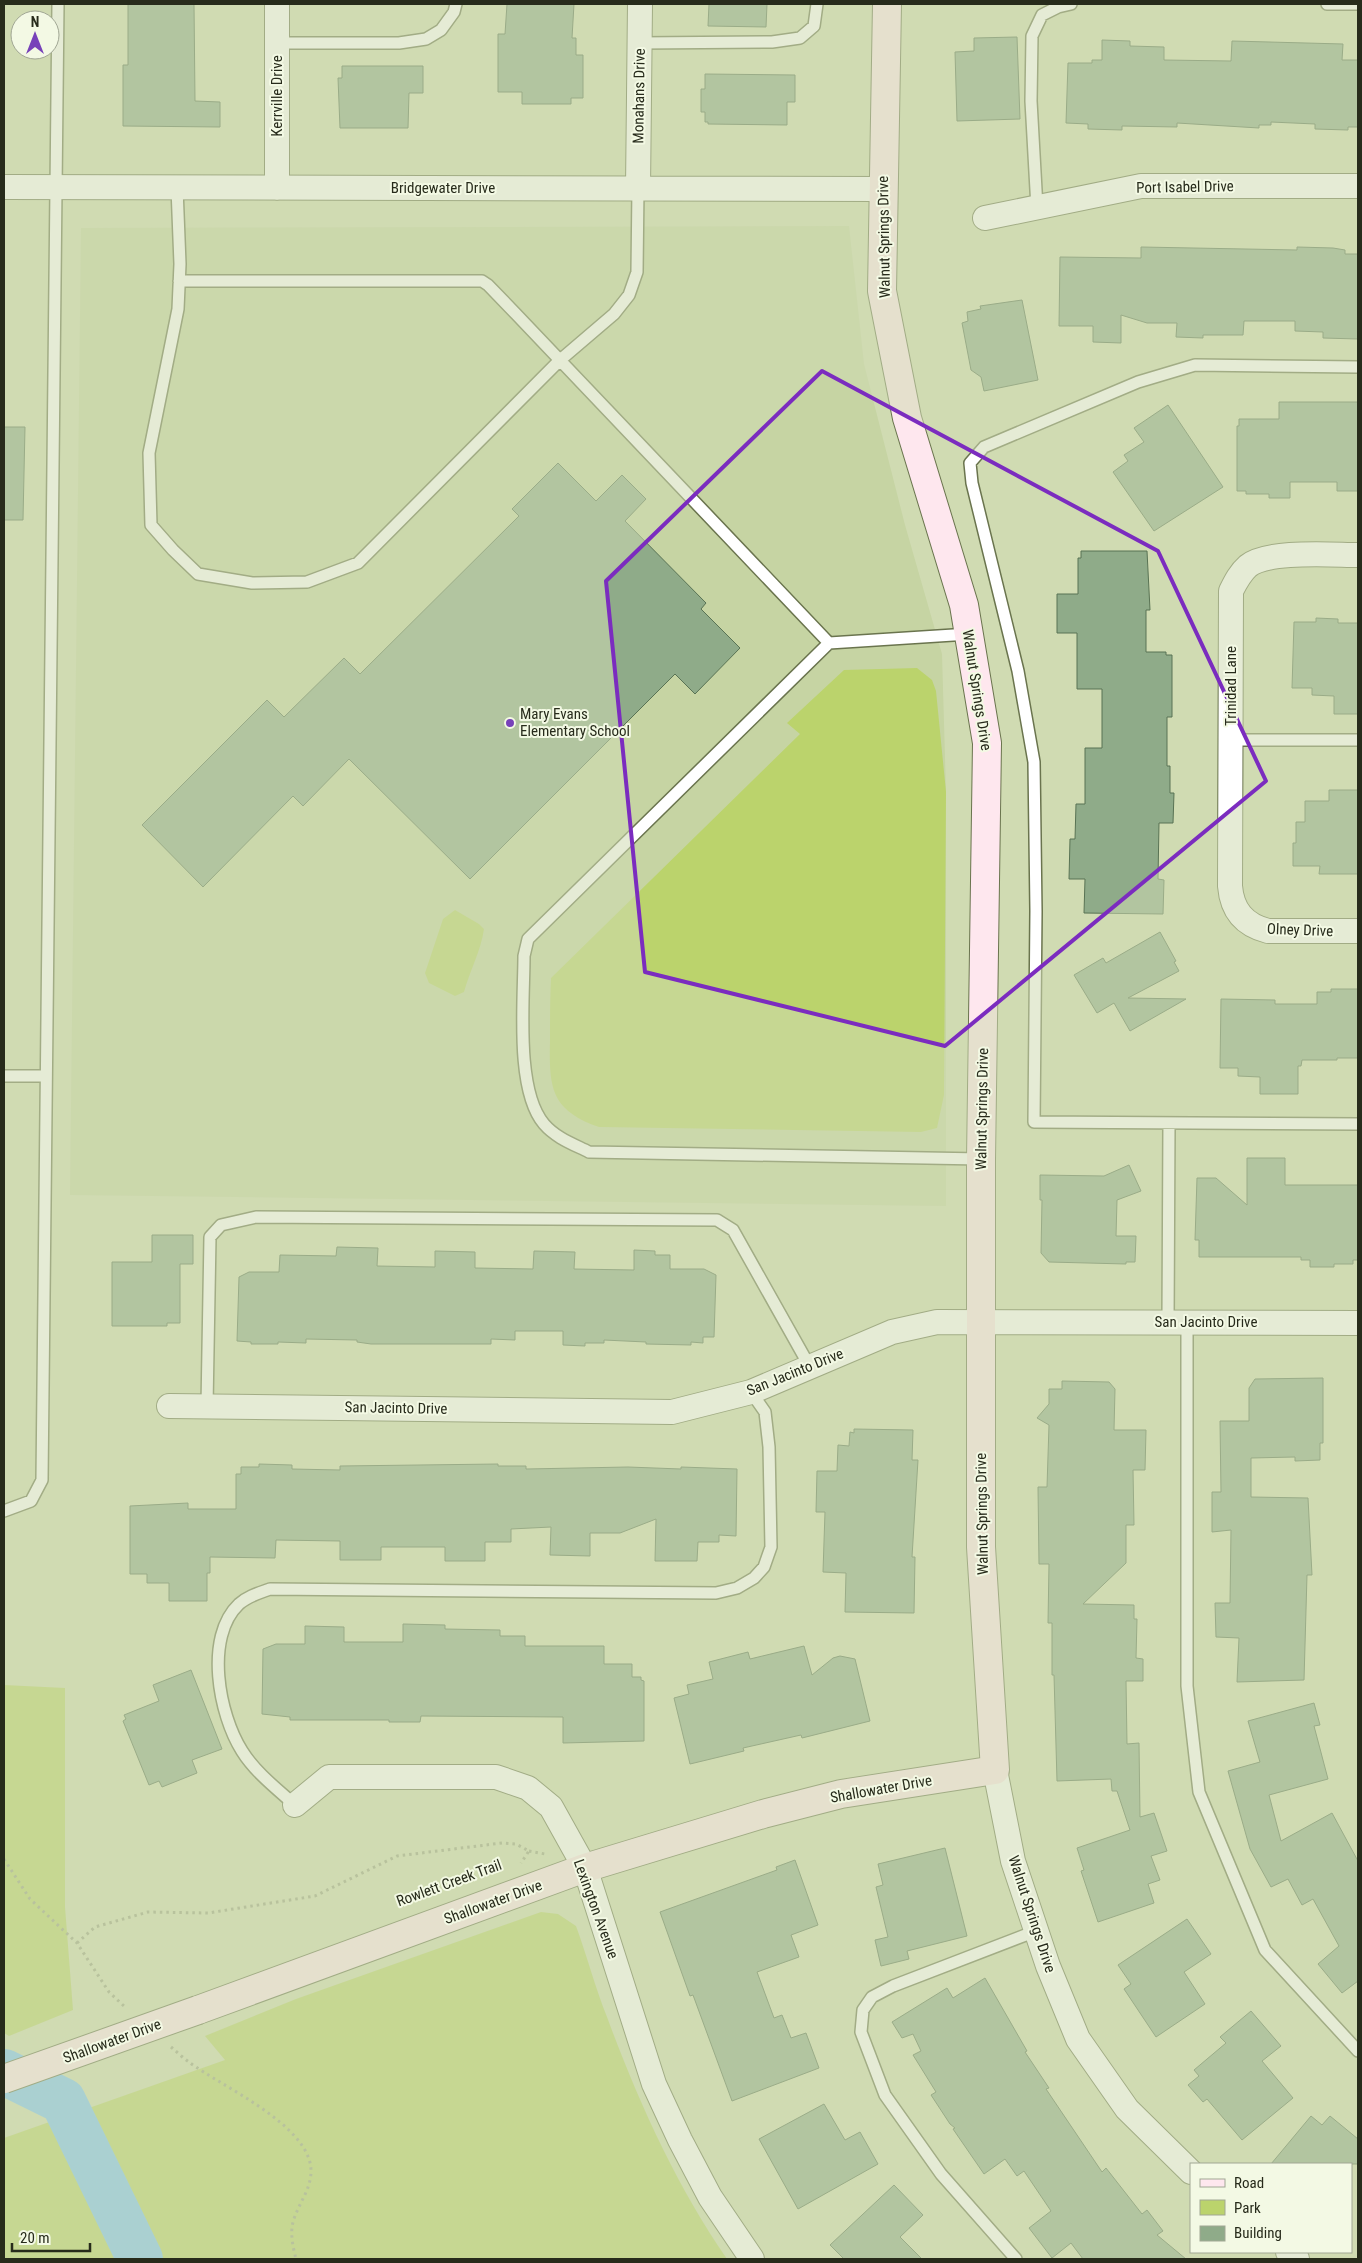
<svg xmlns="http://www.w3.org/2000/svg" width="1362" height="2263" font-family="'Roboto Condensed',sans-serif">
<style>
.built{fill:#c6d4a3}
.green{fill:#bbd36c}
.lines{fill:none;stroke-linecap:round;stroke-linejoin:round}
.river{stroke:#7dc4f6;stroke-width:46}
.building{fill:#8fab89;stroke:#597354}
.lane-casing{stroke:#6a744e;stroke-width:14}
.street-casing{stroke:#6a744e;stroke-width:26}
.secondary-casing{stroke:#6a744e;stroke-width:30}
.path{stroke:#9ca483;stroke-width:3;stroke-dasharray:2.5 4;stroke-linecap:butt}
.lane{stroke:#fff;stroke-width:11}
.street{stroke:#fff;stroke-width:24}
.secondary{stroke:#fee7ee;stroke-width:28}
.secondary-bridge-casing{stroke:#6a744e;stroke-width:30;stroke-linecap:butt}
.secondary-bridge{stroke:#fee7ee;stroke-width:28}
.marked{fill:none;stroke:#7b2cbf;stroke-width:4;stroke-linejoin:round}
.poi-dot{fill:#7742b9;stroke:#f3f9e4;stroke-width:2}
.labels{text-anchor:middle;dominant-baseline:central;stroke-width:4;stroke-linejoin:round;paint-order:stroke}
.street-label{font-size:15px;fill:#272b1b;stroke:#f3f9e4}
.poi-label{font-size:15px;fill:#272b1b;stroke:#f3f9e4;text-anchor:start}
</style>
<rect width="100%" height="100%" fill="#d0dbb2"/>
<!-- built -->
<path class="built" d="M 849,226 L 864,364 L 905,525 L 942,654 L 946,792 L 946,1206 L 70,1195 L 81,228 Z"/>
<!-- green -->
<path class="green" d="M 917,668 L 932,680 L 936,691 L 946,792 L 944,1095 L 937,1128 L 921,1132 L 599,1127 C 550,1110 549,1087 550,1040 C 550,1019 550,998 551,978 L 800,734 L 787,723 L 844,670 Z
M 455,910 L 479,924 L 484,929 C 481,951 470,970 464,992 L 455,996 L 429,983 L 425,973 L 443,919 Z
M 4,1685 L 65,1688 L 65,1907 L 73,2010 L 9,2036 L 4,2033 Z
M 541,1912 L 558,1914 L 576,1926 C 587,1956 595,1987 607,2017 C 638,2101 676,2185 727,2259 L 4,2259 L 4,2138 L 225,2060 L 205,2036 L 296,1999 Z"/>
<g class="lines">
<!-- river -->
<path class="river" d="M 4,2072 L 63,2101 L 140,2259"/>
</g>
<!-- building -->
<path class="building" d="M 128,4 L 194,4 L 195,101 L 220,102 L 220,127 L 123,126 L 123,65 L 128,65 Z
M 507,4 L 574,4 L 572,38 L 576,38 L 576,55 L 583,55 L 583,98 L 571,98 L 571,104 L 522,104 L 522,92 L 498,92 L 498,34 L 505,34 Z
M 709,4 L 767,4 L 766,27 L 708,26 Z
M 1017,37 L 1020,119 L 957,121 L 955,52 L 974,51 L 974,38 Z
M 1102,40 L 1130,41 L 1130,46 L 1164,47 L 1164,60 L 1231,61 L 1232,41 L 1343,44 L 1342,60 L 1358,60 L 1358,127 L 1348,127 L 1348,130 L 1315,129 L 1315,124 L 1271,122 L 1271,125 L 1259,125 L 1259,128 L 1177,123 L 1177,127 L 1122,126 L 1122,130 L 1088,129 L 1088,124 L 1066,123 L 1068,63 L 1092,63 L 1092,60 L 1102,60 Z
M 342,66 L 423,66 L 423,93 L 409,93 L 408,128 L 340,128 L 338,78 L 342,78 Z
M 705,74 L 795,75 L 795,102 L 787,102 L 787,125 L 708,124 L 708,122 L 705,122 L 705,112 L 701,112 L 701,89 L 705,89 Z
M 1141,247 L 1297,250 L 1297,247 L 1333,248 L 1345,250 L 1345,254 L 1358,254 L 1358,339 L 1323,338 L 1323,332 L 1295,331 L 1295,321 L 1244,321 L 1243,335 L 1203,335 L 1203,338 L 1176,337 L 1177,323 L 1147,323 L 1121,315 L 1121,343 L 1093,342 L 1093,326 L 1059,326 L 1060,257 L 1141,258 Z
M 1022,300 L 1038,380 L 984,391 L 981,377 L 971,370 L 962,323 L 968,321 L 967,312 L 981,309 L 980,306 Z
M 1279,402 L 1358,402 L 1358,491 L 1337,491 L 1337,482 L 1290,482 L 1290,498 L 1269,498 L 1269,494 L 1246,494 L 1246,491 L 1237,491 L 1237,426 L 1239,426 L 1239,419 L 1279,419 Z
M 1168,405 L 1223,487 L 1154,531 L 1113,472 L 1128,461 L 1124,455 L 1144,442 L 1134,428 Z
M 4,427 L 25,427 L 23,520 L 4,520 Z
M 558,463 L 596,501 L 622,475 L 646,499 L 625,521 L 706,603 L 701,609 L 740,648 L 695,694 L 675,674 L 470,879 L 349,759 L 303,806 L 293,796 L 203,887 L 142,825 L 267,700 L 284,717 L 344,658 L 360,674 L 519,516 L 512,509 Z
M 1081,551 L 1147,551 L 1150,610 L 1146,610 L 1146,652 L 1166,652 L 1166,655 L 1172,655 L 1172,717 L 1167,717 L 1167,766 L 1170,766 L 1170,793 L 1174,793 L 1173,823 L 1159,823 L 1158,879 L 1164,880 L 1163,914 L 1084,913 L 1085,879 L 1069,879 L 1070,839 L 1075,839 L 1076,804 L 1085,804 L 1085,748 L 1102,748 L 1102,689 L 1077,689 L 1077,633 L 1057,633 L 1057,594 L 1078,594 L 1078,558 L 1081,558 Z
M 1316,618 L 1338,619 L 1338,623 L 1358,623 L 1358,714 L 1334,714 L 1334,696 L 1312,695 L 1312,688 L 1292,688 L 1294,622 L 1316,622 Z
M 1329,790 L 1358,790 L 1358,874 L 1319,874 L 1320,866 L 1293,866 L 1293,843 L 1296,843 L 1296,822 L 1305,822 L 1305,801 L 1329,801 Z
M 1160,932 L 1176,961 L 1174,962 L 1179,971 L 1128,998 L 1186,999 L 1130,1031 L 1114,1003 L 1097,1013 L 1074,975 L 1103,958 L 1106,963 Z
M 1331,989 L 1358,989 L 1358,1058 L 1337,1058 L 1337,1060 L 1302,1060 L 1301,1066 L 1298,1066 L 1298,1094 L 1260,1094 L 1260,1077 L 1238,1076 L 1238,1068 L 1220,1068 L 1221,999 L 1275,1000 L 1275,1004 L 1317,1004 L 1317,992 L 1331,992 Z
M 1247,1158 L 1285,1158 L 1285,1185 L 1358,1185 L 1358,1260 L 1353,1260 L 1353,1264 L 1334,1264 L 1334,1267 L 1310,1267 L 1310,1260 L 1301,1260 L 1301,1257 L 1199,1257 L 1199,1240 L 1195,1240 L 1197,1178 L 1216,1178 L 1247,1205 Z
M 1129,1165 L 1141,1191 L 1117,1200 L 1116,1236 L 1136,1236 L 1135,1262 L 1126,1262 L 1126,1264 L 1049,1262 L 1041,1253 L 1042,1200 L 1040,1200 L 1040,1175 L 1104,1176 Z
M 152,1235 L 193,1235 L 193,1264 L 180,1264 L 180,1323 L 167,1323 L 167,1326 L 112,1326 L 112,1262 L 152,1262 Z
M 337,1247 L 378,1248 L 377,1266 L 435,1267 L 435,1251 L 475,1252 L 475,1268 L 533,1269 L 534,1251 L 575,1252 L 574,1269 L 634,1270 L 634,1250 L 655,1251 L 655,1255 L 670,1255 L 670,1269 L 704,1269 L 716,1275 L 714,1337 L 703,1337 L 703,1343 L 691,1342 L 691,1345 L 646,1344 L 646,1342 L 604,1340 L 604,1343 L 585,1343 L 585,1346 L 563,1345 L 563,1331 L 515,1331 L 515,1340 L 491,1339 L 491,1344 L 371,1344 L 357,1342 L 357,1340 L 306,1339 L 306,1343 L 278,1342 L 278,1344 L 251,1344 L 251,1342 L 237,1341 L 239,1277 L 249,1272 L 279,1272 L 280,1255 L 336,1256 Z
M 1323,1378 L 1323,1443 L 1320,1443 L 1320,1460 L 1295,1461 L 1295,1457 L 1251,1458 L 1251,1497 L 1308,1498 L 1312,1575 L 1307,1575 L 1304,1680 L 1237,1682 L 1239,1638 L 1216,1637 L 1215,1603 L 1230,1603 L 1231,1530 L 1212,1532 L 1212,1492 L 1221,1492 L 1220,1421 L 1249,1421 L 1249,1388 L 1255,1379 Z
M 1062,1381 L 1109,1382 L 1115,1389 L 1114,1430 L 1146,1430 L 1145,1470 L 1133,1470 L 1134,1525 L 1126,1525 L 1126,1563 L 1083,1604 L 1134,1605 L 1134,1619 L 1137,1619 L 1136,1658 L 1143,1659 L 1143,1681 L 1126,1681 L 1127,1744 L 1139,1743 L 1140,1817 L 1154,1813 L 1167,1851 L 1151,1856 L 1160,1880 L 1148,1884 L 1154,1903 L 1098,1922 L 1081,1871 L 1084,1870 L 1077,1848 L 1130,1830 L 1117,1791 L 1112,1791 L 1111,1779 L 1057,1781 L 1054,1675 L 1052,1675 L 1052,1623 L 1048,1623 L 1049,1564 L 1039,1564 L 1038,1487 L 1047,1487 L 1049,1425 L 1037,1418 L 1049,1404 L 1049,1389 L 1062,1389 Z
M 854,1429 L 913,1430 L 912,1460 L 918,1460 L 912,1557 L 915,1557 L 914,1613 L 845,1612 L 846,1573 L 823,1572 L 825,1512 L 816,1512 L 817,1471 L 837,1471 L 838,1445 L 849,1446 L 850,1432 L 854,1433 Z
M 259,1464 L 292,1465 L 292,1469 L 340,1470 L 340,1466 L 498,1464 L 498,1466 L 526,1466 L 526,1469 L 628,1467 L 681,1469 L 681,1467 L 737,1469 L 736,1536 L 719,1535 L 719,1542 L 698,1542 L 697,1561 L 655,1561 L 656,1519 L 620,1533 L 590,1533 L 590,1556 L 550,1555 L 551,1527 L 511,1529 L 511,1542 L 485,1542 L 485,1561 L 445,1561 L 445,1547 L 381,1547 L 381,1560 L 340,1560 L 340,1541 L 276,1540 L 275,1558 L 210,1557 L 210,1573 L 207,1573 L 207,1601 L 169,1601 L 169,1583 L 147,1583 L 147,1574 L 130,1574 L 130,1506 L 188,1503 L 188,1509 L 236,1509 L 236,1474 L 241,1474 L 241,1467 L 259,1467 Z
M 403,1624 L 445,1625 L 445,1629 L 500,1630 L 500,1636 L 525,1636 L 525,1646 L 604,1646 L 604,1664 L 632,1664 L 632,1677 L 641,1677 L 641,1680 L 644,1681 L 644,1741 L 563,1743 L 563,1717 L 421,1716 L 420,1722 L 389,1722 L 389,1720 L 290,1720 L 290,1717 L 262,1714 L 263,1649 L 276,1644 L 305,1644 L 305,1626 L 344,1627 L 344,1642 L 403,1642 Z
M 804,1646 L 812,1675 L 833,1658 L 840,1656 L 855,1659 L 870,1721 L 802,1738 L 801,1735 L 743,1748 L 744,1751 L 690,1764 L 674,1698 L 689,1694 L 687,1685 L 713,1679 L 709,1662 L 748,1652 L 750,1659 Z
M 191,1670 L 222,1749 L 192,1760 L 197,1773 L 162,1787 L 159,1781 L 149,1785 L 123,1721 L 126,1719 L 124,1715 L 159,1701 L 153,1685 Z
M 1314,1703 L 1320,1725 L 1314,1726 L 1328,1779 L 1269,1795 L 1281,1841 L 1332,1813 L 1358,1861 L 1358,1981 L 1342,1993 L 1318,1964 L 1339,1946 L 1313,1899 L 1302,1905 L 1288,1879 L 1271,1887 L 1250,1849 L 1228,1771 L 1260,1762 L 1248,1721 Z
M 945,1848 L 967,1936 L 907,1951 L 909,1959 L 881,1966 L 875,1940 L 888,1937 L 876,1887 L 883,1885 L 878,1864 Z
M 795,1860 L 818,1925 L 791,1935 L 799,1957 L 757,1972 L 774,2018 L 782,2015 L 791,2038 L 806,2033 L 819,2068 L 732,2101 L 693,1995 L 690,1996 L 660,1912 L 777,1870 L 776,1867 Z
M 1187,1919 L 1211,1954 L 1184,1972 L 1205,2004 L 1156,2037 L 1124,1989 L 1131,1984 L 1118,1965 Z
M 985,1978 L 1027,2051 L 1025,2052 L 1049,2088 L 1046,2089 L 1102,2172 L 1106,2168 L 1142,2214 L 1147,2210 L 1163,2231 L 1157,2235 L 1186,2259 L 1083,2259 L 1071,2243 L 1052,2258 L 1029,2228 L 1051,2211 L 1024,2171 L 1017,2176 L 1005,2159 L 984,2174 L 953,2129 L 955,2128 L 950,2124 L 931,2095 L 936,2092 L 913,2055 L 921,2051 L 913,2034 L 902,2038 L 892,2022 L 947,1988 L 953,1998 Z
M 1251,2011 L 1281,2046 L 1262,2061 L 1293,2098 L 1242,2140 L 1207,2099 L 1203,2102 L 1188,2085 L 1199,2076 L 1194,2070 L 1226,2043 L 1220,2037 Z
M 824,2104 L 845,2140 L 860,2132 L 878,2164 L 798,2209 L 759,2139 Z
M 1311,2116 L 1322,2125 L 1330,2116 L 1358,2139 L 1358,2164 L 1271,2164 Z
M 894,2185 L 923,2215 L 900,2237 L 922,2259 L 844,2259 L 830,2245 Z"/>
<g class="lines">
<defs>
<path id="lane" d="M 1327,4 L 1358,4
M 277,43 L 399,43 L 426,39 L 441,30 L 454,12 L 456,4
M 640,43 L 772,42 L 800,38 L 814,26 L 817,4
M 177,188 L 180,264 L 178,309 L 149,453 L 151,525 L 173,550 L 198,574 L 252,583 L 307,582 L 358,563 L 559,361 L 614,314 L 629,295 L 637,272 L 638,188
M 1037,208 L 1031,101 L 1032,36 L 1042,15 L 1058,7 L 1071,4
M 179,281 L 482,281 L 488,285 L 516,314 L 829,643 L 528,939 L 524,956 C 524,1000 515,1090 544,1124 C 556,1138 573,1144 589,1152 L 981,1159
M 1358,367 L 1195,365 L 1138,382 L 984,447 L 970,463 L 972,483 L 1018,671 L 1034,762 L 1036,911 L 1034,1122 L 1358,1124
M 829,643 L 969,634
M 1231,740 L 1358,740
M 4,1076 L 46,1076
M 1168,1322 L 1169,1123
M 1187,1322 L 1187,1686 L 1199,1792 L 1265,1950 L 1358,2051
M 207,1406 L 210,1237 L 221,1225 L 256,1217 L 717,1220 L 733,1230 L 810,1367
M 4,1511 L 31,1501 L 42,1480 L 58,4
M 295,1805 C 277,1789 255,1772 242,1751 C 219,1715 204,1637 239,1604 C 248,1596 259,1593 270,1589 L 716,1593 L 737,1588 L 754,1578 L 764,1567 L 771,1547 L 769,1447 L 765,1412 L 751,1392
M 1016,2259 L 941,2174 L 885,2095 L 861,2032 L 863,2010 L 872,1997 L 893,1986 L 1036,1931"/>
<path id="street" d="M 4,187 L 883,189
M 277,188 L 277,4
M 638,188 L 640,4
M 985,218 L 1141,186 L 1358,186
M 1358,555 C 1332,555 1268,550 1248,566 C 1240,573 1236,581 1231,591 L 1230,886 C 1232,910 1244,925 1268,931 L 1358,931
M 169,1406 L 672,1412 L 751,1392 L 892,1332 L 937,1322 L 1358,1323
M 995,1770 L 1013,1861 L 1048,1966 L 1078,2039 L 1127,2109 L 1191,2172
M 295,1805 L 329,1777 L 496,1777 L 528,1788 L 551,1807 L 585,1868 L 654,2084 L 680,2140 L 710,2197 L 752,2259
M 1288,2252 L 1297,2259"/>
<path id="secondary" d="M 198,2010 L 585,1868 L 763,1814 L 841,1794 L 995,1770 L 981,1547 L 981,1159 L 987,743 L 964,605 L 907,418 L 882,291 L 887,4"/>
</defs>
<!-- lane casing -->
<use href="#lane" class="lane-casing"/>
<!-- street casing -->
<use href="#street" class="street-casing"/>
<!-- secondary casing -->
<use href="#secondary" class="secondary-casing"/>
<!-- path -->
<path class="path" d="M 529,1851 L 545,1854
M 4,1859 L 30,1899 L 77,1943 L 109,1992 L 125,2007
M 77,1943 L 95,1927 L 148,1912 L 208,1913 L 315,1896 L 397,1856 L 502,1843 L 516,1844 L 529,1851 L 521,1863
M 171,2047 C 177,2052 183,2058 189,2062 C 220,2086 311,2125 311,2171 C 311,2190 298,2204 293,2222 C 290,2234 293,2247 296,2259"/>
<!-- lane -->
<use href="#lane" class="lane"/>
<!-- street -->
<use href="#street" class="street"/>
<!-- secondary -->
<use href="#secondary" class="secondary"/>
<defs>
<path id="secondary-bridge" d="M 4,2079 L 198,2010"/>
</defs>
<!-- secondary-bridge casing -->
<use href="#secondary-bridge" class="secondary-bridge-casing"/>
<!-- secondary-bridge -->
<use href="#secondary-bridge" class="secondary-bridge"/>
</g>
<!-- marked area -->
<path d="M0 0H1362V2263H0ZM 822,371 L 1158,551 L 1266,781 L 945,1046 L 645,972 L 606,581 Z" fill="#d0dbb2" fill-opacity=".55" fill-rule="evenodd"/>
<path class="marked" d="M 822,371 L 1158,551 L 1266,781 L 945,1046 L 645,972 L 606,581 Z"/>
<!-- markers -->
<circle class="poi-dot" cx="510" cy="723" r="5"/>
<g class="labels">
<!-- street labels -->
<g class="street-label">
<text transform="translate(277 96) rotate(-90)">Kerrville Drive</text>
<text transform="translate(639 96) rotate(-89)">Monahans Drive</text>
<text transform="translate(1185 187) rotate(-1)">Port Isabel Drive</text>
<text x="443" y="188">Bridgewater Drive</text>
<text transform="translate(884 237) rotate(-91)">Walnut Springs Drive</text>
<text transform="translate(1231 686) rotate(-90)">Trinidad Lane</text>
<text transform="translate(977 690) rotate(81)">Walnut Springs Drive</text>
<text transform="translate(1300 930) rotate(2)">Olney Drive</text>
<text transform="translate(982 1109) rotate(-89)">Walnut Springs Drive</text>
<text x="1206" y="1322">San Jacinto Drive</text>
<text transform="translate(795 1372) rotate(-22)">San Jacinto Drive</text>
<text transform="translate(396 1408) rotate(1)">San Jacinto Drive</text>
<text transform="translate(982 1514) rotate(-91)">Walnut Springs Drive</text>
<text transform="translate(881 1789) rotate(-10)">Shallowater Drive</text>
<text transform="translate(449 1883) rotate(-20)">Rowlett Creek Trail</text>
<text transform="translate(493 1902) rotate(-20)">Shallowater Drive</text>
<text transform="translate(596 1909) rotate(70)">Lexington Avenue</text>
<text transform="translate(1032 1914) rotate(72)">Walnut Springs Drive</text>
<text transform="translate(112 2041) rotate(-20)">Shallowater Drive</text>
</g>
<!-- poi labels -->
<g class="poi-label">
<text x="520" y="714">Mary Evans<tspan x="520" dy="17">Elementary School</tspan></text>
</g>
</g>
<!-- border -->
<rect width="1362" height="2263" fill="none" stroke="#272b1b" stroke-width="10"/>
<!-- legend -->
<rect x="1190" y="2163" width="162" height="90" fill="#f3f9e4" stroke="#a1a794"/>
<rect x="1200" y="2179" width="25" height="8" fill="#fee7ee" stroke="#a1a794"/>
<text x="1234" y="2188" font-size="15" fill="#272b1b">Road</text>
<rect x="1200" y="2200" width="25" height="15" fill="#bbd36c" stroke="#a1a794"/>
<text x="1234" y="2213" font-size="15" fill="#272b1b">Park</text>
<rect x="1200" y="2226" width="25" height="15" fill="#8fab89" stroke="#a1a794"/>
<text x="1234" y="2238" font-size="15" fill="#272b1b">Building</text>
<!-- north arrow -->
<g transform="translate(35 35)"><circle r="24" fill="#f3f9e4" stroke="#a1a794"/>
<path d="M0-4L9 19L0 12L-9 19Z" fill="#7742b9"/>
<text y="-8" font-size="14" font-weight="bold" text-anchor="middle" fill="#272b1b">N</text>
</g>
<!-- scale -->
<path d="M12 2243v8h78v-8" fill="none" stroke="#272b1b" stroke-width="2.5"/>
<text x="20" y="2243" font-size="15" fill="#272b1b" stroke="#f3f9e4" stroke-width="4" paint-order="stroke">20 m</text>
</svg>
